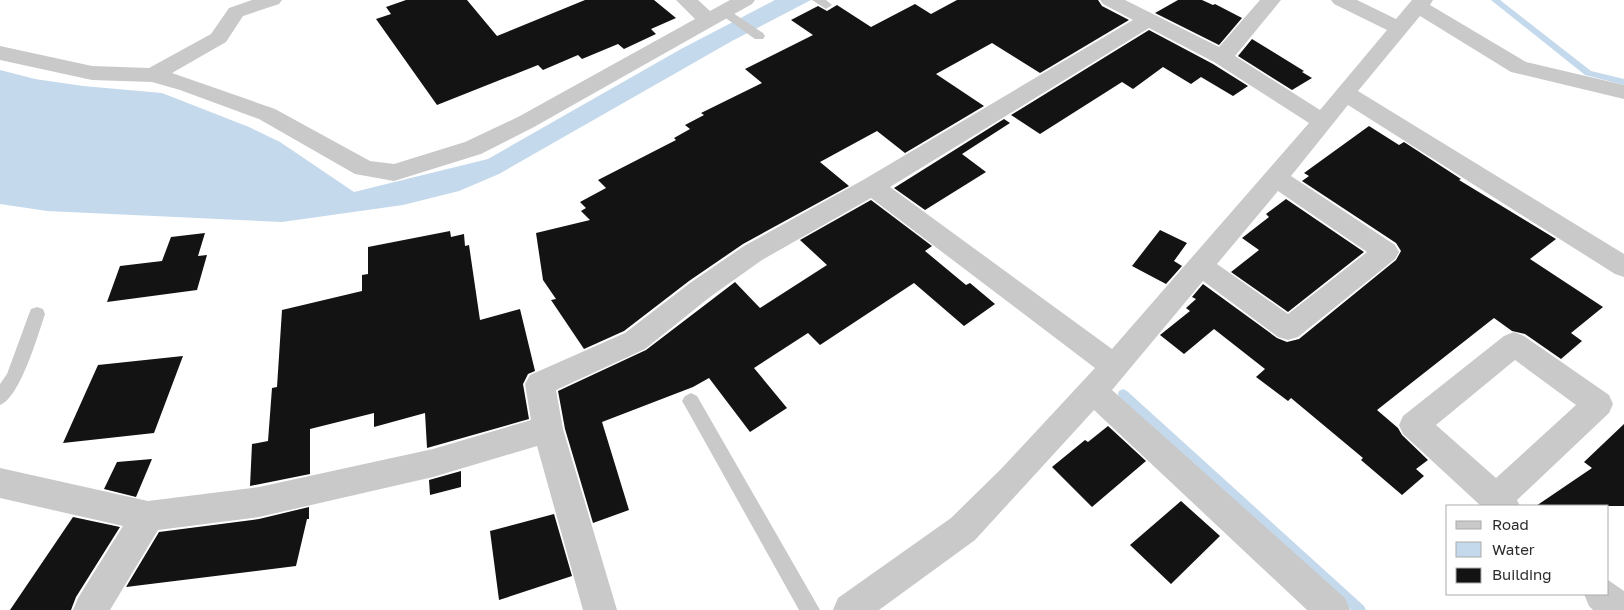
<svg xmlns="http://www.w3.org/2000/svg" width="1624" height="610" font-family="'Golos Text',sans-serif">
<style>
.water{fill:#c4d9eb}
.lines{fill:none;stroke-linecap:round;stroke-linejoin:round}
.stream{fill:#c4d9eb;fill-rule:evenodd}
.building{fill:#131313}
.service{fill:#c9c9c9;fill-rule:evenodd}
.minor{fill:#c9c9c9;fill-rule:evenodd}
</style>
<rect width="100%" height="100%" fill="#fff"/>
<!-- water -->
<path class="water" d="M 775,0 L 811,0 L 732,41 L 499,174 L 459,191 L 403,205 L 282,222 L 47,211 L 0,204 L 0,70 L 35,79 L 83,86 L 162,93 L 249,127 L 280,142 L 354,192 L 488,159 L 681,49 Z"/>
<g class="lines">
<!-- stream -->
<path class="stream" d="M 1491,0 L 1500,0 L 1591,71 L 1624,79 L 1624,85 L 1585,75 Z
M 1123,389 L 1127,391 L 1364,606 L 1366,610 L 1351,610 L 1119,397 L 1118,394 L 1119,391 Z"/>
</g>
<!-- building -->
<path class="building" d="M 406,0 L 467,0 L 497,36 L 585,0 L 654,0 L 676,18 L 651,29 L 656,34 L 624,49 L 618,44 L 582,59 L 578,55 L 543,70 L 538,65 L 437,105 L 376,19 L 391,14 L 386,7 Z
M 957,0 L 1098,0 L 1102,6 L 1129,20 L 1040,73 L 992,43 L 936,74 L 984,106 L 905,153 L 877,131 L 820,162 L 849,186 L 743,244 L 689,281 L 624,331 L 584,349 L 551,300 L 556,299 L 543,280 L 536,233 L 590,220 L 581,211 L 586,208 L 580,202 L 606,188 L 598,180 L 676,140 L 674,138 L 690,129 L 685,125 L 704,115 L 701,113 L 762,83 L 745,69 L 813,35 L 791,20 L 818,6 L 827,11 L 837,5 L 871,27 L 915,4 L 931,14 Z
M 1178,0 L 1202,0 L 1213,5 L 1215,4 L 1242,18 L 1219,45 L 1155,13 Z
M 1149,30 L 1213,64 L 1248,86 L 1233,96 L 1201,77 L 1191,84 L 1163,67 L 1133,89 L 1122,82 L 1040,134 L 1011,115 Z
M 1252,39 L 1304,71 L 1302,72 L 1312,78 L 1292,90 L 1238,56 Z
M 1004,119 L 1010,123 L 962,154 L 986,172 L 925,210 L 894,188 Z
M 1369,126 L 1399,145 L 1404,142 L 1461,179 L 1459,180 L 1556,239 L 1530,259 L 1603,307 L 1571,333 L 1582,341 L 1561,359 L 1525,334 L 1512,331 L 1494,318 L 1377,410 L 1398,428 L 1402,435 L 1428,460 L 1416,469 L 1424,476 L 1402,495 L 1361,460 L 1363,458 L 1291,398 L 1288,401 L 1256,377 L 1265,369 L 1214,329 L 1184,354 L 1160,335 L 1190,311 L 1186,308 L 1196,299 L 1192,297 L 1203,284 L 1277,338 L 1287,342 L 1299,339 L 1396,260 L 1401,251 L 1396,243 L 1302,181 L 1309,176 L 1304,173 Z
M 1286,199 L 1364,252 L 1288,312 L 1231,272 L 1259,250 L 1242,238 L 1269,217 L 1266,214 Z
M 871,200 L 932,246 L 925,251 L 966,285 L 970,283 L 995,304 L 964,326 L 914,283 L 820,345 L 808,333 L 754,368 L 787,408 L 750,432 L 709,378 L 693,387 L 602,422 L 629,510 L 593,523 L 565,429 L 558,391 L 646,350 L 735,282 L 760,308 L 827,265 L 800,240 Z
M 1160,230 L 1187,243 L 1174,261 L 1182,266 L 1166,284 L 1132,266 Z
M 450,231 L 451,237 L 464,234 L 465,246 L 469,245 L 480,320 L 520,309 L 535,371 L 528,374 L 523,384 L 529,419 L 427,448 L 425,413 L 374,427 L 374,413 L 310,429 L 310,474 L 250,486 L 252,444 L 268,441 L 272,388 L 277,387 L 282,310 L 362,291 L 362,275 L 368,274 L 368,247 Z
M 205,233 L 198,256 L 207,255 L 197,290 L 107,302 L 120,266 L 162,261 L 171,237 Z
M 183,356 L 154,433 L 63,443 L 98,365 Z
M 1624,424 L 1624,506 L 1536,506 L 1592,468 L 1584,462 Z
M 1108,426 L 1146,461 L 1092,507 L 1052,467 L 1085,440 L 1088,442 Z
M 152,459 L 136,497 L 104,489 L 117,462 Z
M 461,471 L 461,487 L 430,495 L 429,480 Z
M 1181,501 L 1220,536 L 1171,584 L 1130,545 Z
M 309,507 L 309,519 L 307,519 L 296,566 L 126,587 L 159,532 L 259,519 Z
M 554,514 L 572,576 L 499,600 L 490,531 Z
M 73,517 L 120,527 L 76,597 L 71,610 L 10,610 Z"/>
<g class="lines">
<!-- service -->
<path class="service" d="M 812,0 L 826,0 L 832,5 L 826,9 Z
M 724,7 L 763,33 L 765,36 L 763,39 L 755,39 L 720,14 L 718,11 L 720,8 Z
M 37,307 L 43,309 L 45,314 C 38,335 20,398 0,405 L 0,384 L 7,374 L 29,314 L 31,309 Z
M 691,393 L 697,396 L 820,610 L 799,610 L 685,406 L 682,401 L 685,396 Z"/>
<!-- minor -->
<path class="minor" d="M 252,0 L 282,0 L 279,4 L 243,16 L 226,42 L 172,73 L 275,109 L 370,161 L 394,164 L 465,142 L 518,117 L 695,19 L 676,0 L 698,0 L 710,11 L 730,0 L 755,0 L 752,4 L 534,127 L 481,154 L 394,181 L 355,174 L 259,119 L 180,90 L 152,82 L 92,80 L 0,60 L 0,46 L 92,66 L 149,68 L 211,34 L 229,8 Z
M 1100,0 L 1125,0 L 1219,47 L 1260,0 L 1281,0 L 1235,56 L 1320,110 L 1387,30 L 1334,4 L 1331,0 L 1357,0 L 1396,19 L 1412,0 L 1433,0 L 1430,5 L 1526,62 L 1624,85 L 1624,99 L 1511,72 L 1420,16 L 1358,91 L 1624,254 L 1624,277 L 1615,274 L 1348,105 L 1291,176 L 1395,245 L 1399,252 L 1395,259 L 1298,337 L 1288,340 L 1278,337 L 1203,281 L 1112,390 L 1345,598 L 1350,610 L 1307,610 L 1094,410 L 975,540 L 879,610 L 833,610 L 838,598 L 951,518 L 1001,469 L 1095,368 L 871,198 L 762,260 L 710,297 L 645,349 L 556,390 L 563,429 L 617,610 L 583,610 L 537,446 L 433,477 L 259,517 L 158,530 L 110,610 L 73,610 L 78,598 L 123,526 L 0,498 L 0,468 L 148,501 L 259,487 L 433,449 L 531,420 L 525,384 L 530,375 L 625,333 L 690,283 L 744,246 L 863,180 L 1133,20 L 1103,4 ZM 1149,28 L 1214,62 L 1309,123 L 1112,349 L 890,187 ZM 1278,191 L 1367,252 L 1288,314 L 1217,264 Z
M 1514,332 L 1524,336 L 1609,395 L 1613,404 L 1609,413 L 1517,500 L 1520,506 L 1481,506 L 1403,434 L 1399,425 L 1403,416 L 1504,336 ZM 1515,360 L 1576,405 L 1496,478 L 1436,425 Z
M 1608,580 L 1624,591 L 1624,610 L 1593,610 L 1589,606 L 1584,594 L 1608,594 Z"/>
</g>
<!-- legend -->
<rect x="1446" y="505" width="162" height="90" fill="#ffffff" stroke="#ababab"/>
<rect x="1456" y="521" width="25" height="8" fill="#c9c9c9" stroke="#ababab"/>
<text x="1492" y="530" font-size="15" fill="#2c2c2c">Road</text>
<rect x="1456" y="542" width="25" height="15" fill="#c4d9eb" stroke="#ababab"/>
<text x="1492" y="555" font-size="15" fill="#2c2c2c">Water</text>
<rect x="1456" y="568" width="25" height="15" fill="#131313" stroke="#ababab"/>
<text x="1492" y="580" font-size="15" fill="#2c2c2c">Building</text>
</svg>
